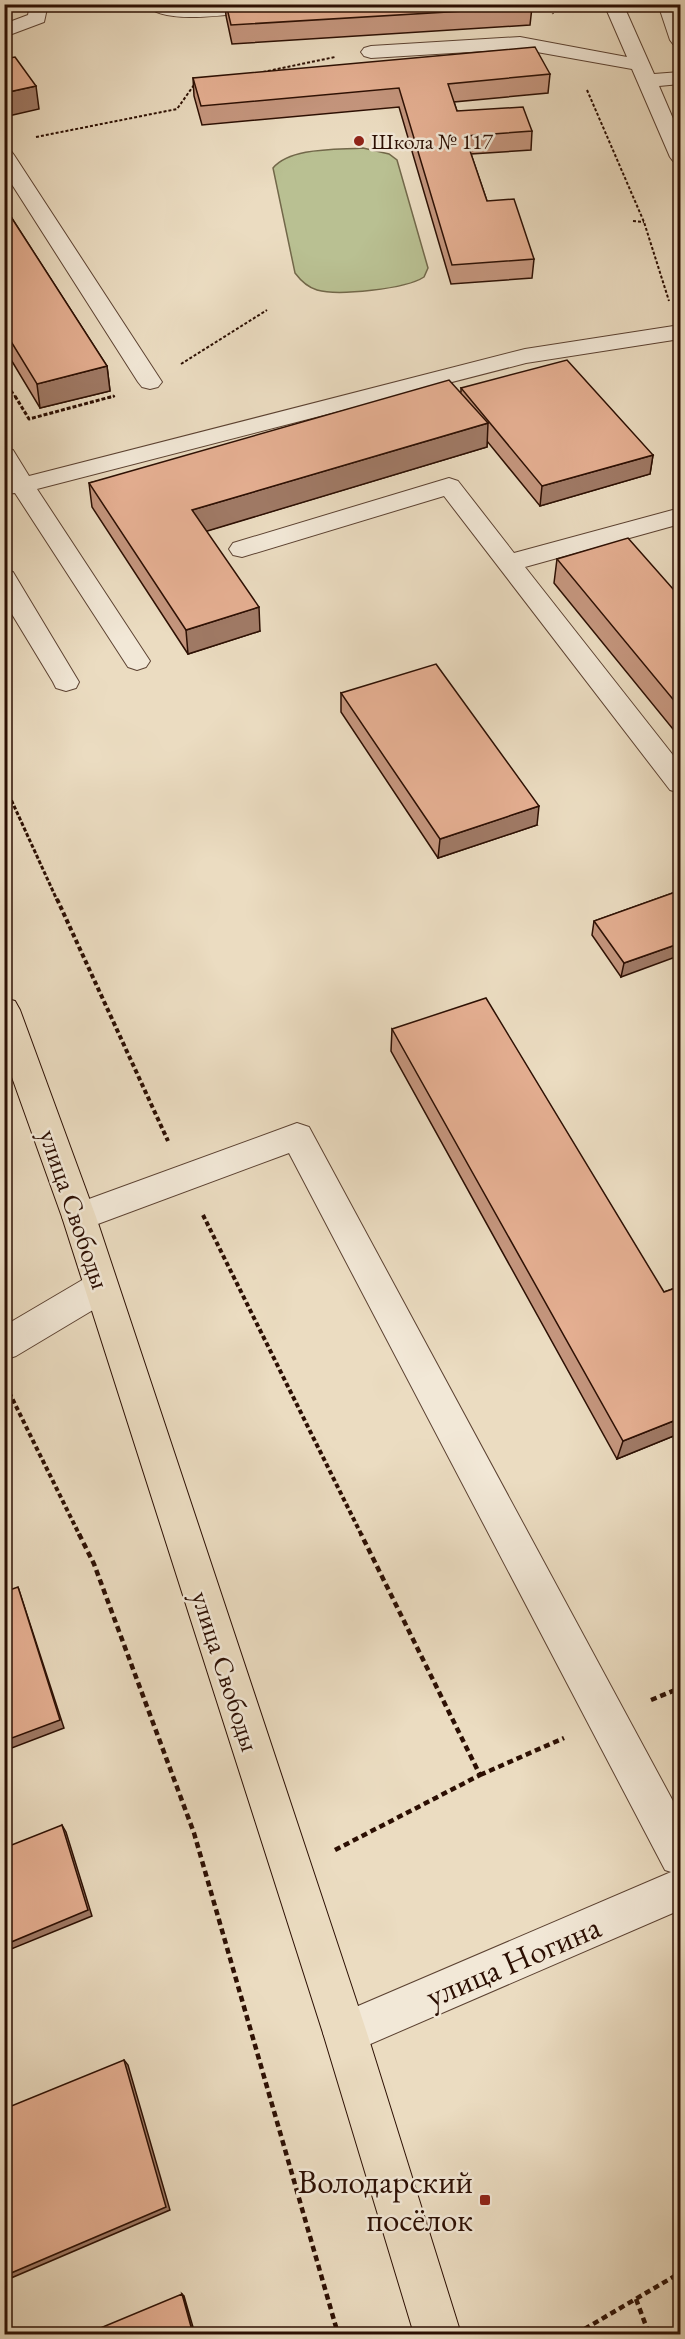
<svg xmlns="http://www.w3.org/2000/svg" width="685" height="2339" font-family="'EB Garamond',serif">
<style>
.green{fill:#b9c092;stroke:#72684a;stroke-width:1.5}
.lines{fill:none;stroke-linecap:round;stroke-linejoin:round}
.minor-casing{stroke:#5c4232;stroke-width:2}
.major-casing{stroke:#2c0f03;stroke-width:2}
.path-far3{stroke:#2c0f03;stroke-width:2;stroke-dasharray:3 2;stroke-linecap:butt}
.path-far2{stroke:#2c0f03;stroke-width:3;stroke-dasharray:4 2;stroke-linecap:butt}
.path-far1{stroke:#2c0f03;stroke-width:4;stroke-dasharray:4.5 3;stroke-linecap:butt}
.path{stroke:#2c0f03;stroke-width:4.5;stroke-dasharray:6 4;stroke-linecap:butt}
.minor{fill:#f2e8d7;fill-rule:evenodd}
.major{fill:#ebdcc1;fill-rule:evenodd}
.wall{fill:#c5967e;stroke:#2c0f03;stroke-width:1.5}
.shaded-wall{fill:#a07a66;stroke:#2c0f03;stroke-width:1.5}
.building{fill:#e5af92;stroke:#2c0f03;stroke-width:1.5}
.poi-dot{fill:#8f2418;stroke:#f2e8d7;stroke-width:2}
.labels{text-anchor:middle;dominant-baseline:central;stroke-width:5;stroke-linejoin:round;paint-order:stroke}
.far-poi-label{font-size:22px;fill:#2c0f03;stroke:#f2e8d7;text-anchor:start}
.street-label{font-size:27px;fill:#2c0f03;stroke:#f2e8d7}
.near-street-label{font-size:33px;fill:#2c0f03;stroke:#f2e8d7}
.near-poi-label{font-size:33px;fill:#2c0f03;stroke:#f2e8d7;text-anchor:end}
</style>
<rect width="100%" height="100%" fill="#ebdcc1"/>
<filter id="stains"><feTurbulence type="fractalNoise" baseFrequency=".00333" numOctaves="4"/><feColorMatrix values="0 0 0 0 .2 0 0 0 0 .09 0 0 0 0 .02 0 0 0 .5 -.17"/></filter>
<radialGradient id="worn" r=".72"><stop offset=".6" stop-color="#630" stop-opacity="0"/><stop offset="1" stop-color="#630" stop-opacity=".3"/></radialGradient>
<!-- green -->
<path class="green" d="M 363,148 L 389,154 L 397,160 L 428,268 L 424,277 C 406,289 338,296 317,290 C 307,287 301,281 295,273 L 273,168 C 291,147 337,150 363,148 Z"/>
<g class="lines">
<defs>
<path id="minor" d="M 30,4 L 48,4 L 44,22 L 4,37 L 4,24 L 28,15 Z
M 145,4 L 181,6 L 279,4 L 277,8 L 270,10 C 242,12 164,28 145,4 Z
M 604,4 L 623,4 L 654,74 L 680,72 L 680,84 L 659,86 L 680,135 L 680,163 L 673,161 L 670,157 L 632,69 L 520,49 L 371,58 L 364,56 L 361,52 L 364,48 L 371,46 L 520,37 L 627,57 Z
M 658,4 L 676,4 L 680,15 L 680,46 L 673,44 L 670,40 Z
M 4,149 L 11,151 L 14,155 L 162,382 L 158,387 L 150,389 L 142,387 L 138,382 L 4,172 Z
M 680,325 L 680,339 L 526,363 L 37,489 L 150,661 L 146,667 L 137,670 L 128,667 L 15,493 L 4,494 L 4,448 L 13,450 L 29,476 L 525,349 Z
M 449,478 L 458,481 L 514,553 L 680,508 L 680,524 L 525,567 L 680,764 L 680,793 L 670,790 L 444,496 L 242,557 L 233,555 L 229,549 L 233,543 Z
M 4,570 L 13,572 L 79,682 L 76,688 L 66,691 L 56,688 L 53,682 L 4,601 Z
M 297,1123 L 309,1127 L 680,1814 L 680,1910 L 345,2055 L 330,2048 L 323,2033 L 330,2018 L 671,1872 L 665,1870 L 289,1153 L 79,1231 L 67,1227 L 62,1217 L 67,1207 Z
M 101,1272 L 113,1276 L 118,1287 L 113,1298 L 16,1356 L 4,1360 L 4,1326 L 89,1276 Z"/>
<path id="major" d="M 4,998 L 15,1001 L 20,1010 L 96,1217 L 367,2033 L 461,2334 L 414,2334 L 323,2033 L 62,1217 L 4,1055 Z"/>
</defs>
<!-- minor casing -->
<use href="#minor" class="minor-casing"/>
<!-- major casing -->
<use href="#major" class="major-casing"/>
<!-- path-far3 -->
<path class="path-far3" d="M 549,4 L 553,14
M 263,72 L 335,57
M 587,90 L 644,222 L 669,301
M 36,137 L 177,109 L 194,85 L 197,85
M 633,221 L 644,222
M 181,364 L 267,310
M 4,378 L 16,398
M 108,398 L 115,396"/>
<!-- path-far2 -->
<path class="path-far2" d="M 15,396 L 29,419 L 114,396
M 4,784 L 57,900"/>
<!-- path-far1 -->
<path class="path-far1" d="M 57,899 L 168,1141
M 203,1215 L 362,1536
M 6,1386 L 80,1536"/>
<!-- path -->
<path class="path" d="M 79,1534 L 94,1564 L 194,1833 L 338,2334
M 651,1700 L 680,1688
M 480,1775 L 564,1738
M 335,1850 L 480,1775 L 361,1534
M 636,2299 L 649,2334
M 576,2334 L 680,2273"/>
<!-- minor -->
<use href="#minor" class="minor"/>
<!-- major -->
<use href="#major" class="major"/>
</g>
<!-- wall -->
<path class="wall" d="M 225,4 L 531,4 L 532,7 L 530,25 L 232,44 L 226,16 Z
M 550,74 L 548,93 L 454,102 L 457,111 L 532,131 L 531,150 L 471,154 L 487,201 L 534,259 L 532,278 L 451,284 L 399,107 L 202,125 L 194,96 L 193,78 Z
M 4,206 L 107,366 L 110,391 L 40,408 L 4,348 Z
M 461,388 L 653,455 L 650,474 L 540,506 L 487,441 L 487,447 L 206,531 L 260,631 L 188,654 L 92,507 L 89,483 L 461,392 Z
M 557,559 L 681,598 L 681,739 L 554,583 Z
M 341,693 L 537,825 L 438,858 L 341,712 Z
M 681,890 L 621,977 L 592,935 L 594,921 Z
M 392,1029 L 664,1292 L 681,1286 L 681,1433 L 617,1459 L 391,1051 Z"/>
<!-- shaded-wall -->
<path class="shaded-wall" d="M 36,86 L 39,109 L 4,117 L 4,93 Z
M 107,366 L 110,391 L 40,408 L 37,384 Z
M 488,423 L 487,447 L 194,535 L 192,510 Z
M 653,455 L 650,474 L 540,506 L 542,486 Z
M 259,607 L 260,631 L 188,654 L 186,630 Z
M 539,806 L 537,825 L 438,858 L 440,839 Z
M 681,943 L 681,955 L 621,977 L 624,963 Z
M 681,1418 L 681,1433 L 617,1459 L 623,1441 Z
M 18,1587 L 64,1728 L 4,1751 L 4,1741 Z
M 62,1825 L 66,1832 L 92,1916 L 4,1952 L 4,1945 Z
M 124,2060 L 128,2065 L 170,2210 L 4,2281 L 4,2276 Z
M 182,2294 L 184,2296 L 195,2334 L 193,2334 Z"/>
<!-- building -->
<path class="building" d="M 226,4 L 531,4 L 532,7 L 231,25 Z
M 535,47 L 550,74 L 448,84 L 457,111 L 523,107 L 532,131 L 465,136 L 487,201 L 514,199 L 534,259 L 452,265 L 399,88 L 201,106 L 193,78 Z
M 15,57 L 36,86 L 4,93 L 4,59 Z
M 4,206 L 107,366 L 37,384 L 4,330 Z
M 567,360 L 653,455 L 542,486 L 461,388 Z
M 449,380 L 488,423 L 192,510 L 259,607 L 186,630 L 89,483 Z
M 628,538 L 681,598 L 681,709 L 557,559 Z
M 436,664 L 539,806 L 440,839 L 341,693 Z
M 681,890 L 681,943 L 624,963 L 594,921 Z
M 486,998 L 664,1292 L 681,1286 L 681,1418 L 623,1441 L 392,1029 Z
M 18,1587 L 60,1720 L 4,1741 L 4,1592 Z
M 62,1825 L 88,1910 L 4,1945 L 4,1848 Z
M 124,2060 L 166,2207 L 4,2276 L 4,2109 Z
M 182,2294 L 193,2334 L 86,2334 Z"/>
<!-- markers -->
<g class="poi-dot">
<circle cx="359" cy="141" r="6"/>
<rect x="479" y="2194" width="12" height="12" rx="3"/>
</g>
<g class="labels">
<!-- far-poi labels -->
<g class="far-poi-label">
<text x="371" y="141">Школа № 117</text>
</g>
<!-- street labels -->
<g class="street-label">
<text transform="translate(75 1209) rotate(71)">улица Свободы</text>
<text transform="translate(226 1671) rotate(72)">улица Свободы</text>
</g>
<!-- near-street labels -->
<g class="near-street-label">
<text transform="translate(513 1961) rotate(-23)">улица Ногина</text>
</g>
<!-- near-poi labels -->
<g class="near-poi-label">
<text x="473" y="2181">Володарский<tspan x="473" dy="38">посёлок</tspan></text>
</g>
</g>
<!-- margin -->
<rect width="685" height="2339" fill="none" stroke="#ebdcc1" stroke-width="24"/>
<rect x="6" y="6" width="673" height="2327" fill="none" stroke="#2c0f03" stroke-width="3"/>
<rect x="12" y="12" width="661" height="2315" fill="none" stroke="#2c0f03" stroke-width="1.5"/>
<rect width="100%" height="100%" filter="url(#stains)"/>
<rect width="100%" height="100%" fill="url(#worn)"/>
</svg>
